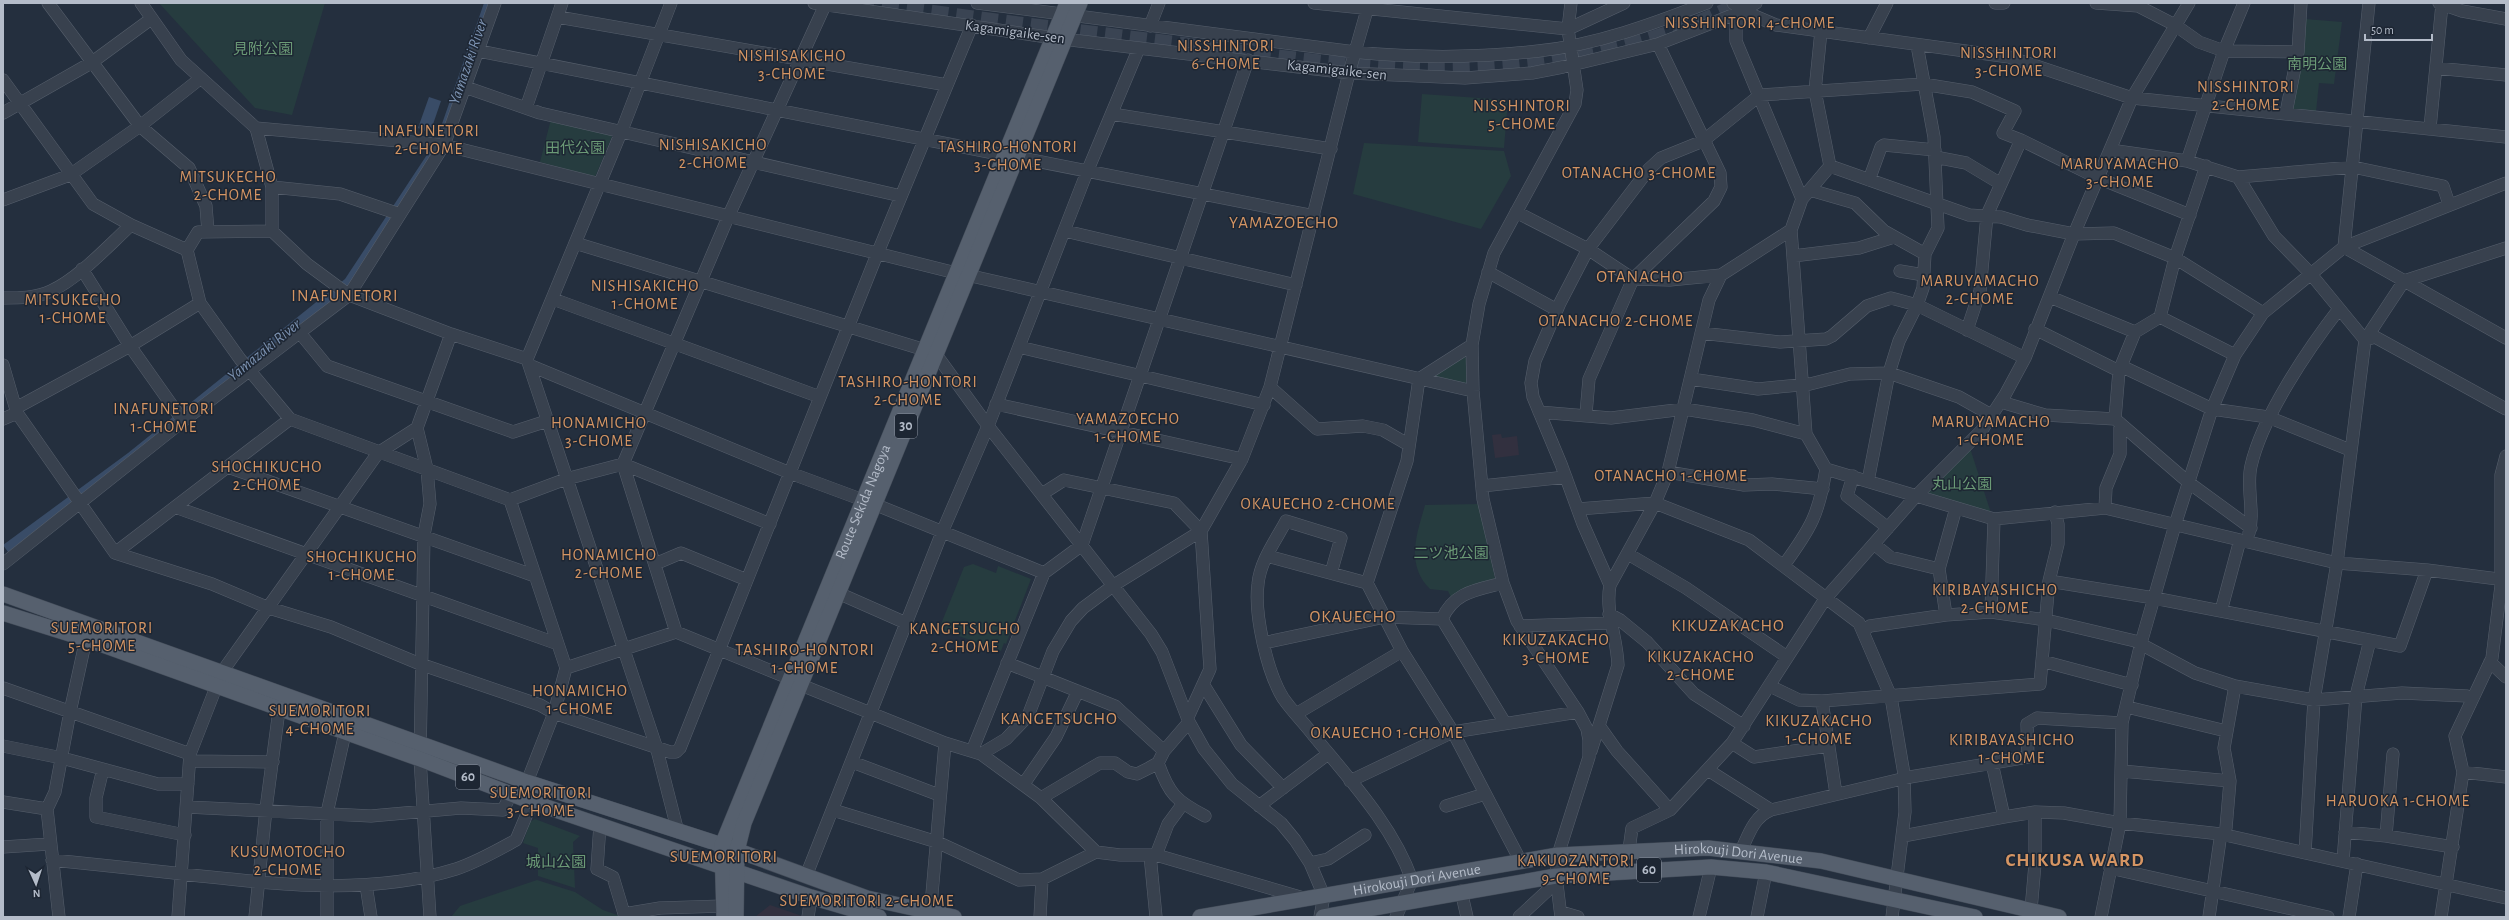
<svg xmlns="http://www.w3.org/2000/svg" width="2509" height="920" font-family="'Alegreya Sans','Noto Sans JP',sans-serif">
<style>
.medical{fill:#32303f}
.green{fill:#263c3f}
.water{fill:#394c67}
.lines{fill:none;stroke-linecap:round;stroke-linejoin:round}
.highway-tunnel{stroke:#3a4453;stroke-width:17;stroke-dasharray:17 8;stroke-linecap:butt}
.minor-casing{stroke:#565f6c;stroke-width:13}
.major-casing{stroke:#414a57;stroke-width:16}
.minor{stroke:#38414e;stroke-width:12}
.major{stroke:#56606e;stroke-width:15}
.labels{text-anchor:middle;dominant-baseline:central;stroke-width:3;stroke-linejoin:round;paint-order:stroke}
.shield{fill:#1d2633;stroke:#878f9c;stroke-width:1}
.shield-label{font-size:14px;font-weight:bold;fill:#b4bcc9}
.street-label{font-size:15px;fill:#b4bcc9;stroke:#1d2633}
.park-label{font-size:15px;fill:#6b9a76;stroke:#1d2633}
.neighbourhood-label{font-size:16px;letter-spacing:1px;fill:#d59563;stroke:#1d2633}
.water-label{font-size:16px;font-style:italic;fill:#7c92b1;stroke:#1d2633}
.quarter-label{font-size:17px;letter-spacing:1px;fill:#d59563;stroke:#1d2633}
.district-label{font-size:19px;font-weight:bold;letter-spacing:1px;fill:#d59563;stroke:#1d2633}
</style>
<rect width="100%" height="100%" fill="#242f3e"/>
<!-- medical -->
<path class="medical" d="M 1501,434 L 1502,438 L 1517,436 L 1519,455 L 1495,458 L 1492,435 Z
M 770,905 L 805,917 L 755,917 Z"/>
<!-- green -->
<path class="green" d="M 159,3 L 325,3 L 292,115 L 255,108 Z
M 2305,19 L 2342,22 L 2334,84 L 2319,83 L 2316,112 L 2291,109 Z
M 1422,94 L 1508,100 L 1504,148 L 1418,142 Z
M 551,119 L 613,134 L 595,177 L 540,162 Z
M 1364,143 L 1504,151 L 1511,176 L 1481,229 L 1353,194 Z
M 1463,356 L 1466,358 L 1467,382 L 1464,384 L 1433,376 Z
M 1970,448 L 1991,513 L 1929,494 L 1928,491 Z
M 1479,504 L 1495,578 L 1494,581 L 1451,597 L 1448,591 L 1430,589 C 1405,564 1417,534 1425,505 Z
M 973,564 L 996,573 L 998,566 L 1031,579 L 1006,644 L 1004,643 L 1001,651 L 939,629 L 964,567 Z
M 535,819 L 580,836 L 573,842 L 575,888 L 538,876 L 538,848 L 523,843 L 530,822 Z
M 537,880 L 575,892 L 603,910 L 623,917 L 451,917 L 460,906 Z"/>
<!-- water -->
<path class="water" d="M 484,3 L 492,3 L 443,141 L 357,275 L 339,298 L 8,552 L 3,545 L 128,453 L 345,279 L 436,141 Z
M 429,97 L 441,101 L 430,133 L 418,128 Z"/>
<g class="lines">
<!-- highway-tunnel -->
<path class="highway-tunnel" d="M 857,3 C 964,18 1072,32 1180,45 C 1259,55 1339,68 1418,70 C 1528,73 1644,53 1743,3"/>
<defs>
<path id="minor" d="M 48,3 L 140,126 L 189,168 L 206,206 L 208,232
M 141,3 L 181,60 L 256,128 L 272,187 L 272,231
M 671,3 L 622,130 L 527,359 L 656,746 L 678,832
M 814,3 L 1054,38 L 1349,73 L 1465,78 L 1532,73 L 1563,67 L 1658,44 L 1743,11 L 1756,3
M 977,3 L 1355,52 C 1416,58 1477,58 1538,51 C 1596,45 1653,24 1707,3
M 1314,3 L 1568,29 L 1624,3
M 1733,3 L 1743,11 L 1776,25 L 2009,57 L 2132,98 L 2506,137
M 1742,3 L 1743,11 L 1736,24 L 1736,41 L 1802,199 L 1791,230 L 1806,434 L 1826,469 L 1994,519 L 2105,508 L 2337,563 L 2427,570 L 2506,580
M 1995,3 L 2004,3
M 2096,3 L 2138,6 L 2175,25 L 2199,42 L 2224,51 L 2298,52
M 2439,3 L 2462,11 L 2506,19
M 558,17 L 947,85
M 1150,26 L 1159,3
M 1869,38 L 1887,3
M 479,51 L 1004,155
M 2436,68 L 2506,75
M 3,80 L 93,204 L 131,225 L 187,250
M 465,87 L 540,113 L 901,196
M 526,108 L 562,3
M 3,113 L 91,63 L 151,19
M 2286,113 L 2298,52 L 2301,3
M 1112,114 L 1331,149
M 256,128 L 444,145 L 956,273
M 2430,128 L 2442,4
M 2110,150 L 2187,161 L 2238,177 L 2274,236 L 2310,273 L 2365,340 L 2337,563 L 2314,700 L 2305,853
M 1016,157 L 1314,216
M 1935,157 L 1966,163 L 2001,184
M 2187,161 L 2224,51 L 2244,3
M 1830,166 L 1969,215 L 2001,217 L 2027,225 L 2074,234 L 2114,233 L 2175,258 L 2263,313
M 2206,166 L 2175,258 L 2160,317 L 2135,332 L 2119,371 L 2115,419 L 2188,482 L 2251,528
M 2238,177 L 2353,167 L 2443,186 L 2449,204
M 1869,180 L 1881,147 L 1884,145 L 1935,150
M 272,187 L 340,194 L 399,214
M 1810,190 L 1855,203 L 1884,231 L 1925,254
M 1802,199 L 1830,166 L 1815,91 L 1821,31
M 3,200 L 70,175 L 140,126 L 201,78
M 1516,212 L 1588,249 L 1633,279 L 1670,280 L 1721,275
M 1065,231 L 1296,285
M 575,243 L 935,353 L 988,426 L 1151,634 L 1162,652 L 1189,722 L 1204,749 L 1232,784 L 1281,823 L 1295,840 L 1310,863 L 1324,896 L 1320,917
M 2344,247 L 2506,338
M 2344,247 L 2506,183
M 1793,256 L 1859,248 L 1894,237
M 82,269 L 130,346 L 183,421
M 1900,271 L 1924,275
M 1488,272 L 1557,310
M 967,275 L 1473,391
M 2050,297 L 2135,332
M 3,298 C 19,298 36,298 51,291 C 79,278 108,246 131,225
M 553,299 L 820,397
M 2160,317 L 2235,355
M 2035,329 L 2119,371
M 1967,330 L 1980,291 L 1987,215 L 2021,140
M 300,333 L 327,366 L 513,432 L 547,421
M 1701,333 L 1780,342 L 1826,339 L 1832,336 L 1867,306 L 1891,298 L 1917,305 L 2025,358
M 2365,340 L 2404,281 L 2506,248
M 2365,340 L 2375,337 L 2506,409
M 1472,345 L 1419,379 L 1407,461 L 1367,583 L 1402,651 L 1453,732 L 1521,862
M 1019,347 L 1264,405
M 527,359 L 451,334 L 349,295 L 307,264 L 272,231 L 198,232 L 187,250 L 200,303 L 240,359 L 290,419 L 510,500 L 566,668 L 554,713 L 527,782
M 3,365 L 17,413 L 115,553 L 212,584 L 269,608 L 331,627 L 420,664 L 540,705 L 554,713 L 670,752 L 676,752 L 680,748 L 878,252 L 972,25
M 529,365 L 790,473 L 863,500
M 2121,366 L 2212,409 L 2268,417 L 2350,450
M 1691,379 L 1758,389 L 1810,384 L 1850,374 L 1889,373 L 1959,397 L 1991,415
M 1270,387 L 1317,429 L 1363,426 L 1383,430 L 1409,445
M 2001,402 L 2045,415 L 2115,419
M 996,404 L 1242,459
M 16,408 L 130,346 L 200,303
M 1539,412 L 1611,418 L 1684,409 L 1753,420 L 1806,434
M 1586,414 L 1589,379 L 1633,279 L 1714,201 L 1721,187 L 1720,173 L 1658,44
M 3,419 L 17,413
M 417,428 L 451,334
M 228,467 L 535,576
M 1668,472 L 1744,485 L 1772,484 L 1823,489
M 1853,476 L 1847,496 L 1888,528
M 1868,481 L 1889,373 L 1899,341 L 1917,305 L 1923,288 L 1925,254 L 1938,228 L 1934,137 L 1917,45
M 1482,486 L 1566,477
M 1042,494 L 1064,480 L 1174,503 L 1201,531 L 1210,669 L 1188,717
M 510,500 L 566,479 L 623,464 L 770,524
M 874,504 L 1044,573
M 175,507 L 558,644
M 2105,508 L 2106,488 L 2120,454 L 2120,423
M 1578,509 L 1655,503 L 1749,540 L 1859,623 L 1891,697 L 1904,774 L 1905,812 L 1892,917
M 2249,533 C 2255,512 2246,487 2251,466 C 2262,417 2308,349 2339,309
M 1874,544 L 1890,557 L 1939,569
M 115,553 L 290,419
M 1628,554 L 1686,588 L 1787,657
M 1267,556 L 1367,583
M 3,564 L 183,421 L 349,295 L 444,145 L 495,3
M 655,564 L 681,553 L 747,580
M 1784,565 C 1811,528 1819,514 1826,469
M 1331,573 L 1341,538 L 1286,521 C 1276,540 1260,561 1258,584 C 1254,614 1267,672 1283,698 C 1292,711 1304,723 1314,736 C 1350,780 1393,826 1412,880 L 1396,917
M 2049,581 L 2154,598 L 2400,646 L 2427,570
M 1610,585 L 1583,524 L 1561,464 L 1533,397 L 1531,383 L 1535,361 L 1560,303 L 1588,249 L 1649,169 L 1661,158 L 1703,141 L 1760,95 L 1923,84 L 1972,92 L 2015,111 L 2003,133 L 2021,140 L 2098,178 L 2190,215
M 838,593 L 906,623
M 2221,611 L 2240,540
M 1991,612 L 1994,519
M 1609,614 L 1620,620 L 1647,642 L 1694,694 L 1744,726
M 1946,615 L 1939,569 L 1956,508
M 1442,619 C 1454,592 1476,590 1503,583
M 1520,626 L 1612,623
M 1864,630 L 1870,626 L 1946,615 L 1991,612 L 2046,620 L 2135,641 L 2195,673 L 2235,686 L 2314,700 L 2402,693 L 2467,696 L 2471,698
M 676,632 L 623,464 L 729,215 L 826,3
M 1263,643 L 1385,617 L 1442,619 L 1505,723
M 2042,661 L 2132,685
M 2490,662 L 2506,677
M 1007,663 L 1115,706 L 1164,751
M 566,668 L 676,632 L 791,679
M 1203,684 L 1241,745 L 1283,788
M 801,685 L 945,743 L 981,754 L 1041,798 L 1096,852
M 1770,686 L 1799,700 L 1822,701 L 2040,684 L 2049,581 L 2058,544 L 2058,524 L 2055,512
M 3,688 L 190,754
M 1822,701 L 1836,794
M 2127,707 L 2226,731
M 1296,714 L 1402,651
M 1600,727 L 1617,751 L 1670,810
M 1732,743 L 1754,757 L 1828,746
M 3,746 L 62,758 L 158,784 L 188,784
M 972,751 L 1044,573 L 1082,545 L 1248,60
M 1591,751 L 1618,665 C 1617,637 1605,612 1610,585 L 1655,503 L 1668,472 L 1709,300 L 1721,275 L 1791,230
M 981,754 L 1006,739 L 1028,716 L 1053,651 L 1071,621 L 1083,608 L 1114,585 L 1201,531 L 1242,459 L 1270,387 L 1349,73 L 1369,3
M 190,761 L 273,762
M 852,762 L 939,795
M 1158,763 C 1169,794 1176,801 1205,816
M 1992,763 L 2004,817
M 103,769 L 96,798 L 96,817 L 185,835
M 1708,770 L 1771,810 L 1910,777 L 2028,757 L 2027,724 L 2037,718 L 2122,723
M 2122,771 L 2230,781
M 2463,772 L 2506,777
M 1350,781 L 1453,732 L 1578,712
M 1023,785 L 1056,737 L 1078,691
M 1041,798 L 1100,763 L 1115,763 L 1128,772 L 1137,774 L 1149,768 L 1158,763 L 1164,751 L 1189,722
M 3,802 L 47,809
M 1259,806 L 1328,754
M 1446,806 L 1485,794
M 187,807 L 371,816 L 461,808 L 503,810 L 511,794
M 833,810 L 937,842 L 1019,880 L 1042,879 L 1096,852 L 1120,855 L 1156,855 L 1307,899
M 600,824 L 597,869 L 613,877 L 625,917
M 2345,832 L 2386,836 L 2453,847
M 1903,836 L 2004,817 L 2035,812 L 2064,813 L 2120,823 L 2221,834 L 2506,898
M 2386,836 L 2393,754
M 3,847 L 49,844
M 1629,850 L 1632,828 L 1670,810 L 1732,743 L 1825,599 L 1916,496 L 1982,430 L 2005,395 L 2025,358 L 2074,234 L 2132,98 L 2189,3
M 1741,851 C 1748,836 1754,816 1771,810
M 1150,855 L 1156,917
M 1156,855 L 1168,824 L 1182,805
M 52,860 C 101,865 150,870 200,876 C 285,885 372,895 456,869 C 477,862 496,851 516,840 L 532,802
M 2343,861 L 2356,696 L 2370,640
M 1310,863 L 1328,859 L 1365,835
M 2110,868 L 2328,917
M 806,876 L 943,530 L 988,426 L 1087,172 L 1139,48
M 366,885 L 371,917
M 1461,891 L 1467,917
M 2031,910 L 2035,864 L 2035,812
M 1561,912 L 1578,917
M 624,914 L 660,908 L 723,906
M 59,917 L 47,809 L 55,792 L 70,712 L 86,639
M 178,917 L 190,754 L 222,672 L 378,453 L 417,428 L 427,469 L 430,504 L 424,535 L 420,759 L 430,917
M 255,917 L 266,809 L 279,710
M 327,917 L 327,813 L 345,733
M 808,917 L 811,897
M 930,917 L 945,743
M 1040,917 L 1042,879
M 1519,917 L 1547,891 L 1556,876
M 1561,917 L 1556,876 L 1558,855 L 1589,757 L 1589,740 L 1587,729 L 1578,712 L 1517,621 L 1503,583 L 1483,499 L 1473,391 L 1472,345 L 1479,304 L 1494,253 L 1575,104 L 1577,90 L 1568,29 L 1571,3
M 1699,917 L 1711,867
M 1757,917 L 1766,872
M 2101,917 L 2120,823 L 2122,723 L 2141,643 L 2175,525 L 2212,409 L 2235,355 L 2263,313 L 2344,247 L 2369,3
M 2209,917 L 2220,840 L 2226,828 L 2230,781 L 2224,748 L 2235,686
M 2349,917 L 2357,864
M 2441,917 L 2463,772 L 2455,736 L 2492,658 L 2501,586 L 2501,475 L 2506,456"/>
<g id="major">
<path d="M 3,594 L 527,782 L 722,845 L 867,898 L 954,917"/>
<path d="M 3,613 L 86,639 L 420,759 L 532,802 L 811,897 L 879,917"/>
<path id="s1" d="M 724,917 L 722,845 L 1067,3"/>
<path d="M 736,917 L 737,851 L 744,823 L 1080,3"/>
<path id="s2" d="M 1200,917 L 1558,855 L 1708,848 L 1821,861 L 2059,917"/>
<path d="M 1323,917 L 1556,876 L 1711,867 L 1766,872 L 1975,917"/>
</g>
</defs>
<!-- minor casing -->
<use href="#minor" class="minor-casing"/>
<!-- major casing -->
<use href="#major" class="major-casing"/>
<!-- minor -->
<use href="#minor" class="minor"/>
<!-- major -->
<use href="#major" class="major"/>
</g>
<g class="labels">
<!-- shield labels -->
<g class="shield">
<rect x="895" y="414" width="22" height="24" rx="3"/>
<rect x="456" y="765" width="24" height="24" rx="3"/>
<rect x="1637" y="858" width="24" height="24" rx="3"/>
</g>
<g class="shield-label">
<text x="906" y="426">30</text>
<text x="468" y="777">60</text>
<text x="1649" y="870">60</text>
</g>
<!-- street labels -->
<g class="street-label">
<text transform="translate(1015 32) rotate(8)">Kagamigaike-sen</text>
<text transform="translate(1337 70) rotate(6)">Kagamigaike-sen</text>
<text stroke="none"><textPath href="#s1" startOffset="443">Route Sekida Nagoya</textPath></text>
<text stroke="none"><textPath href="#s2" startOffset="544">Hirokouji Dori Avenue</textPath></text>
<text stroke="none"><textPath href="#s2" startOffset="220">Hirokouji Dori Avenue</textPath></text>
</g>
<!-- park labels -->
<g class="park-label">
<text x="263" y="49">見附公園</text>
<text x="2317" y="64">南明公園</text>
<text x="575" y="148">田代公園</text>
<text x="1962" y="484">丸山公園</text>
<text x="1451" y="553">二ツ池公園</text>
<text x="556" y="862">城山公園</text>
</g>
<!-- neighbourhood labels -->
<g class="neighbourhood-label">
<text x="1750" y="23">NISSHINTORI 4-CHOME</text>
<text x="1226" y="46">NISSHINTORI<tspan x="1226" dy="18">6-CHOME</tspan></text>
<text x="2009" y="53">NISSHINTORI<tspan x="2009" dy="18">3-CHOME</tspan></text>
<text x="792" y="56">NISHISAKICHO<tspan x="792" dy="18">3-CHOME</tspan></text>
<text x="2246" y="87">NISSHINTORI<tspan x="2246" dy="18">2-CHOME</tspan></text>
<text x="1522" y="106">NISSHINTORI<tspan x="1522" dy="18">5-CHOME</tspan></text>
<text x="429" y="131">INAFUNETORI<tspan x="429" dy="18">2-CHOME</tspan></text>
<text x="713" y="145">NISHISAKICHO<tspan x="713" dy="18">2-CHOME</tspan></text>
<text x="1008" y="147">TASHIRO-HONTORI<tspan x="1008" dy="18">3-CHOME</tspan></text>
<text x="2120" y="164">MARUYAMACHO<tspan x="2120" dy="18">3-CHOME</tspan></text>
<text x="1639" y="173">OTANACHO 3-CHOME</text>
<text x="228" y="177">MITSUKECHO<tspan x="228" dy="18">2-CHOME</tspan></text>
<text x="1980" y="281">MARUYAMACHO<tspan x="1980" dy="18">2-CHOME</tspan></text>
<text x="645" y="286">NISHISAKICHO<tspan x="645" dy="18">1-CHOME</tspan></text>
<text x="73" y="300">MITSUKECHO<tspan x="73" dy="18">1-CHOME</tspan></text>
<text x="1616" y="321">OTANACHO 2-CHOME</text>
<text x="908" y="382">TASHIRO-HONTORI<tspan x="908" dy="18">2-CHOME</tspan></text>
<text x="164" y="409">INAFUNETORI<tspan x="164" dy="18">1-CHOME</tspan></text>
<text x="1128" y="419">YAMAZOECHO<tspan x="1128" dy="18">1-CHOME</tspan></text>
<text x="1991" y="422">MARUYAMACHO<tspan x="1991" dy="18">1-CHOME</tspan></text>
<text x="599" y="423">HONAMICHO<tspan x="599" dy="18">3-CHOME</tspan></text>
<text x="267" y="467">SHOCHIKUCHO<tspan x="267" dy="18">2-CHOME</tspan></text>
<text x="1671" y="476">OTANACHO 1-CHOME</text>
<text x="1318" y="504">OKAUECHO 2-CHOME</text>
<text x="609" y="555">HONAMICHO<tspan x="609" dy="18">2-CHOME</tspan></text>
<text x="362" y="557">SHOCHIKUCHO<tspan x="362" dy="18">1-CHOME</tspan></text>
<text x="1995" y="590">KIRIBAYASHICHO<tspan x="1995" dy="18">2-CHOME</tspan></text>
<text x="102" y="628">SUEMORITORI<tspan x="102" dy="18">5-CHOME</tspan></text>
<text x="965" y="629">KANGETSUCHO<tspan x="965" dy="18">2-CHOME</tspan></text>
<text x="1556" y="640">KIKUZAKACHO<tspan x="1556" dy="18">3-CHOME</tspan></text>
<text x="805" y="650">TASHIRO-HONTORI<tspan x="805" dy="18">1-CHOME</tspan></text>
<text x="1701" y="657">KIKUZAKACHO<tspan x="1701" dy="18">2-CHOME</tspan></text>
<text x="580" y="691">HONAMICHO<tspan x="580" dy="18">1-CHOME</tspan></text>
<text x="320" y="711">SUEMORITORI<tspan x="320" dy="18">4-CHOME</tspan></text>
<text x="1819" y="721">KIKUZAKACHO<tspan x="1819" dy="18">1-CHOME</tspan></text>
<text x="1387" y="733">OKAUECHO 1-CHOME</text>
<text x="2012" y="740">KIRIBAYASHICHO<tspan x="2012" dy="18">1-CHOME</tspan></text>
<text x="541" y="793">SUEMORITORI<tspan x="541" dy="18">3-CHOME</tspan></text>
<text x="2398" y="801">HARUOKA 1-CHOME</text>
<text x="288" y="852">KUSUMOTOCHO<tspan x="288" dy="18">2-CHOME</tspan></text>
<text x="1576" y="861">KAKUOZANTORI<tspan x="1576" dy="18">9-CHOME</tspan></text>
<text x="867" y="901">SUEMORITORI 2-CHOME</text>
</g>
<!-- water labels -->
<g class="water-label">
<text transform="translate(468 62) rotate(-71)">Yamazaki River</text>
<text transform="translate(264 350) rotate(-39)">Yamazaki River</text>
</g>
<!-- quarter labels -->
<g class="quarter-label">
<text x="1284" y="222">YAMAZOECHO</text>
<text x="1640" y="276">OTANACHO</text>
<text x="345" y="295">INAFUNETORI</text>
<text x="1353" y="616">OKAUECHO</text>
<text x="1728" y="625">KIKUZAKACHO</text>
<text x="1059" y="718">KANGETSUCHO</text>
<text x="724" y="856">SUEMORITORI</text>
</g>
<!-- district labels -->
<g class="district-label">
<text x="2075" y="860">CHIKUSA WARD</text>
</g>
</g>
<!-- border -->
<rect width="2509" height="920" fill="none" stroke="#b4bcc9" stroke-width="8"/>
<!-- north arrow -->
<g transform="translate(36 884) rotate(177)" stroke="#1d2633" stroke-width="3" paint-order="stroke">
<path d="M0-3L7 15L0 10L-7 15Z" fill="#b4bcc9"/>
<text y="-6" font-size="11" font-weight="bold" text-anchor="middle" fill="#b4bcc9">N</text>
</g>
<!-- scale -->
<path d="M2365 34v6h67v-6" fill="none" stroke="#b4bcc9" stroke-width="2"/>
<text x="2371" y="34" font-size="12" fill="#b4bcc9" stroke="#1d2633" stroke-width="3" paint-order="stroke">50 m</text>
</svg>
